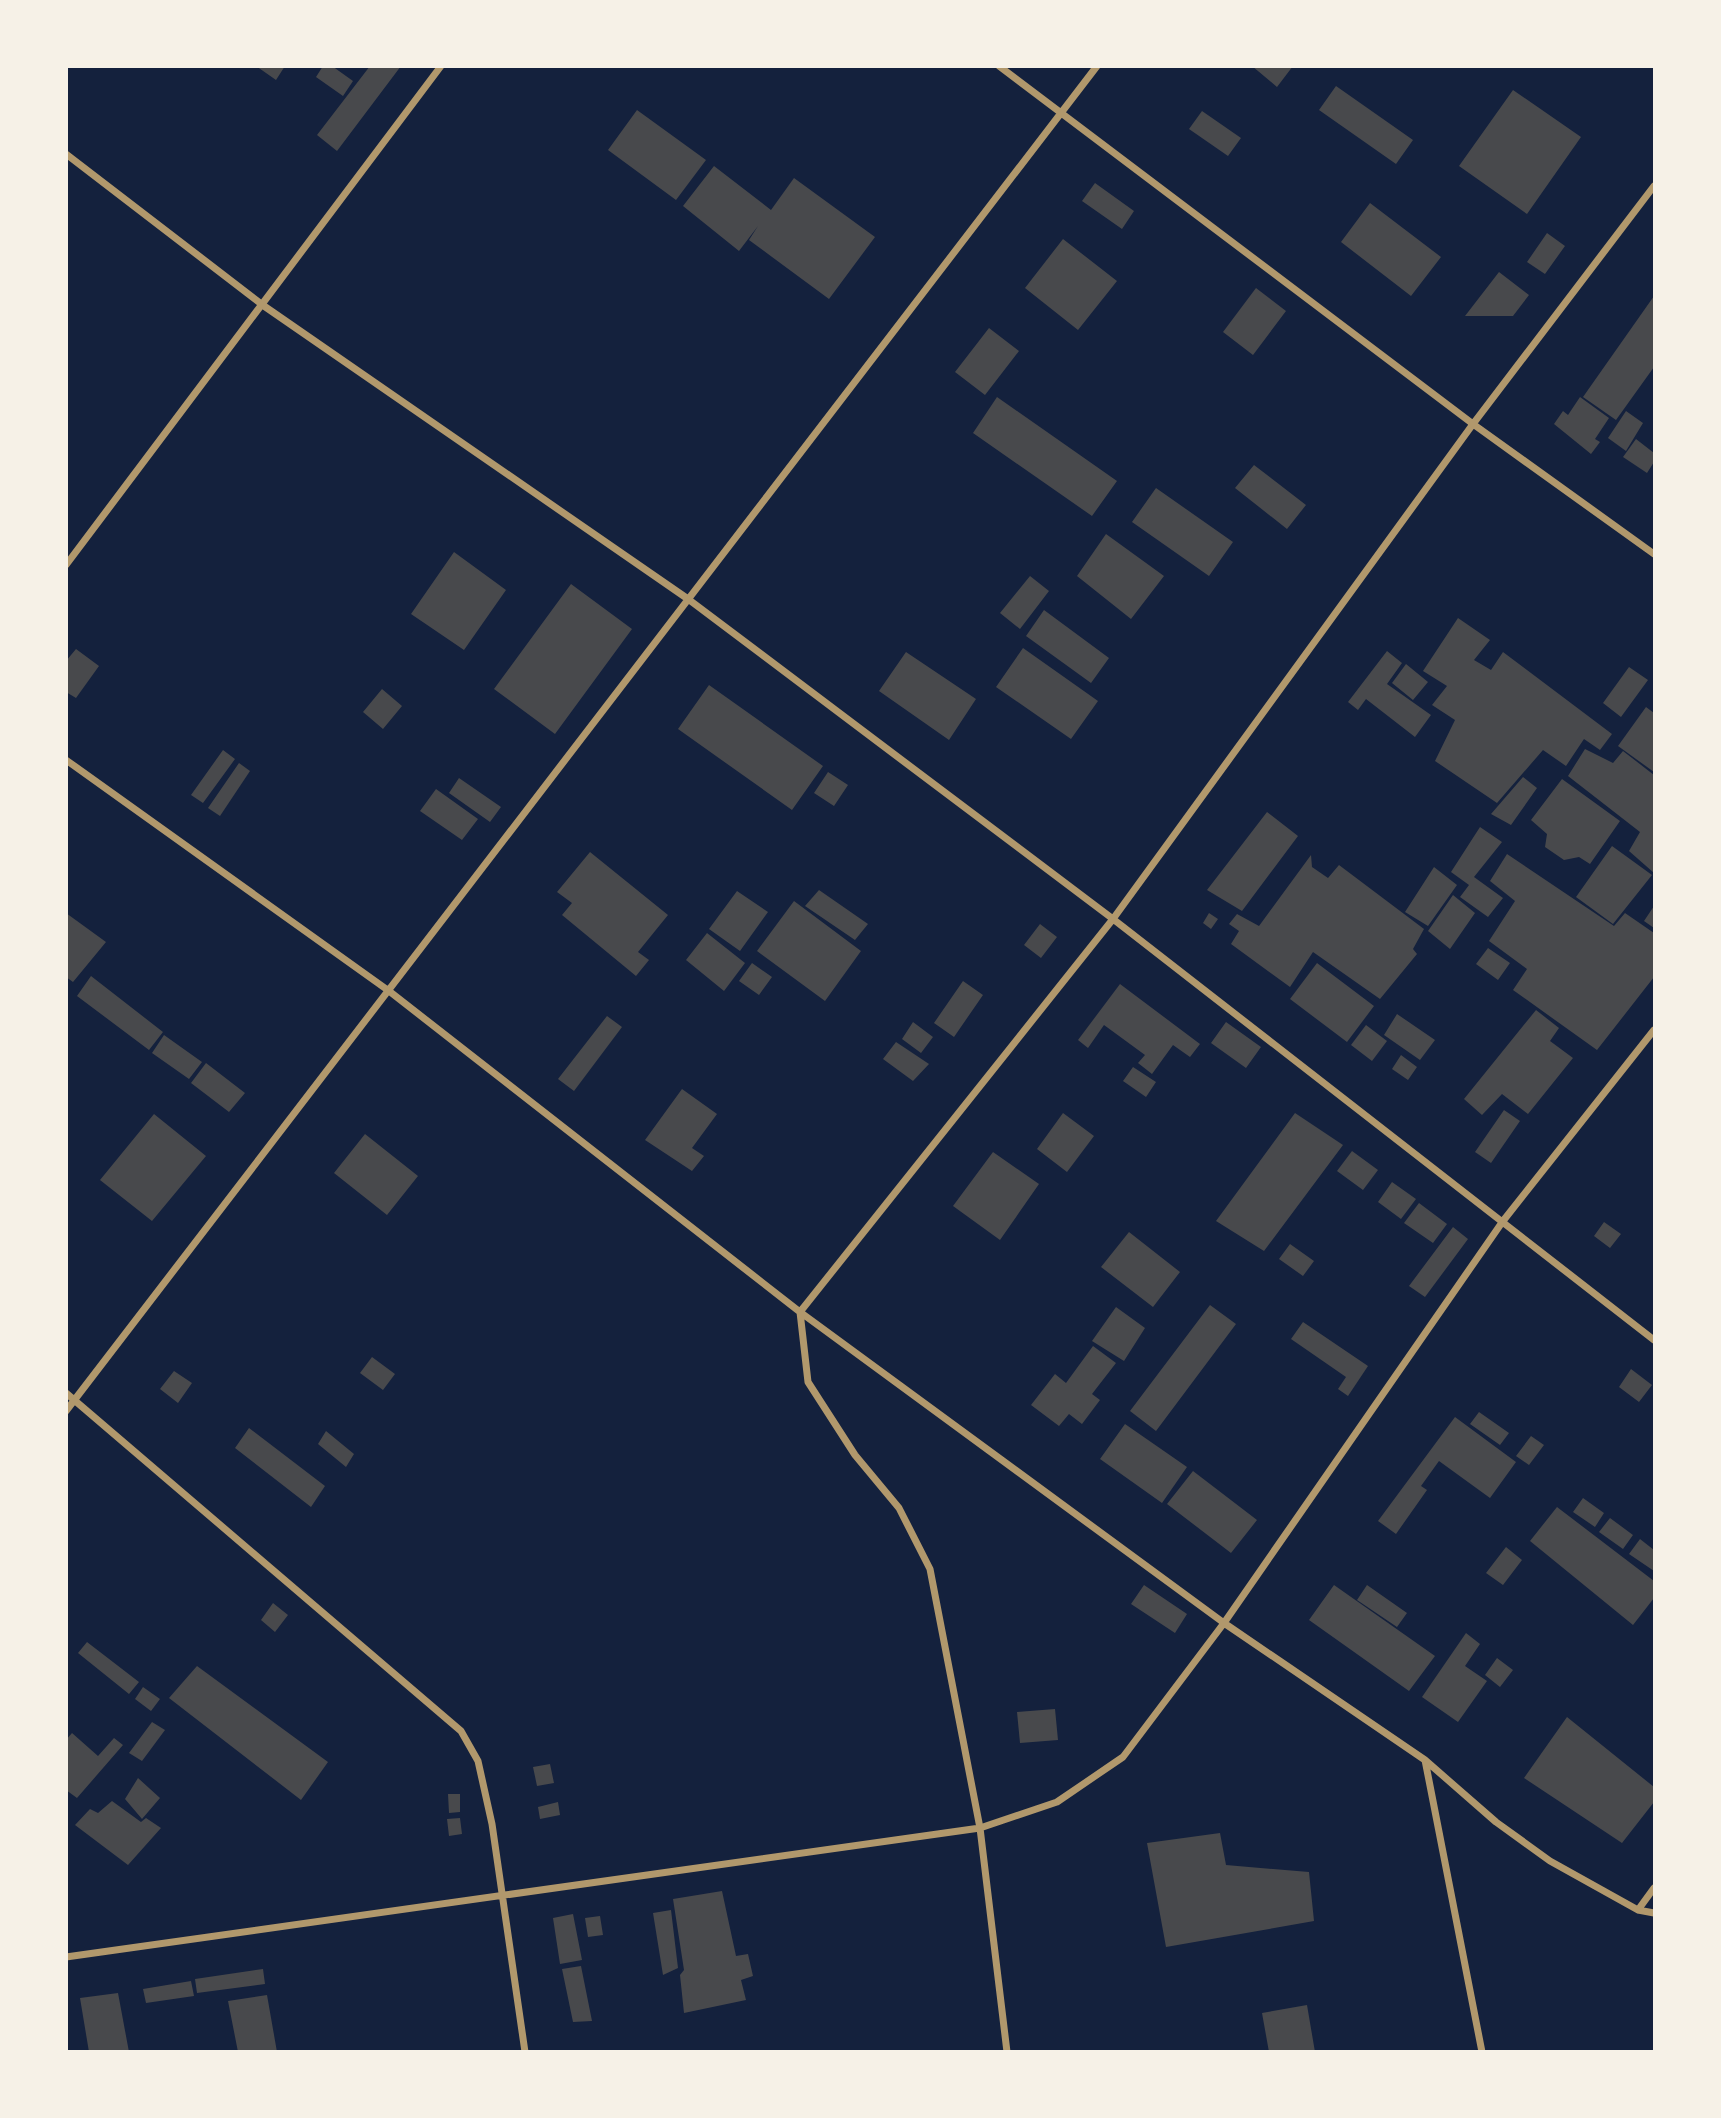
<svg xmlns="http://www.w3.org/2000/svg" width="1721" height="2118" font-family="'Source Sans 3',sans-serif">
<style>
.building{fill:#48494c}
.lines{fill:none;stroke-linecap:round;stroke-linejoin:round}
.minor{stroke:#b1986c;stroke-width:7}
</style>
<rect width="100%" height="100%" fill="#14213d"/>
<!-- building -->
<path class="building" d="M 256,66 L 285,66 L 276,80 Z
M 323,66 L 332,66 L 353,81 L 343,96 L 316,77 Z
M 370,66 L 401,66 L 337,151 L 317,135 Z
M 1252,66 L 1293,66 L 1277,87 Z
M 1336,86 L 1413,140 L 1396,164 L 1319,110 Z
M 1513,90 L 1581,137 L 1527,214 L 1459,166 Z
M 637,110 L 706,160 L 676,200 L 608,150 Z
M 1202,111 L 1241,138 L 1228,156 L 1189,129 Z
M 714,166 L 771,210 L 794,178 L 875,237 L 829,299 L 749,240 L 758,226 L 739,251 L 683,206 Z
M 1095,183 L 1134,211 L 1122,229 L 1082,201 Z
M 1370,203 L 1441,257 L 1411,296 L 1341,242 Z
M 1547,233 L 1565,246 L 1545,274 L 1527,262 Z
M 1063,239 L 1117,281 L 1078,330 L 1025,288 Z
M 1499,272 L 1529,295 L 1513,316 L 1465,316 Z
M 1256,288 L 1286,311 L 1253,355 L 1223,332 Z
M 1654,296 L 1654,367 L 1616,420 L 1583,397 Z
M 989,328 L 1019,351 L 985,395 L 955,372 Z
M 997,397 L 1117,481 L 1092,516 L 973,433 Z
M 1580,397 L 1609,418 L 1595,439 L 1600,442 L 1591,454 L 1554,424 L 1563,411 L 1568,415 Z
M 1626,411 L 1643,423 L 1626,451 L 1608,438 Z
M 1636,439 L 1654,453 L 1654,462 L 1647,473 L 1623,457 Z
M 1254,465 L 1306,505 L 1287,529 L 1235,488 Z
M 1156,488 L 1233,542 L 1209,576 L 1132,522 Z
M 1106,534 L 1164,576 L 1131,619 L 1077,576 Z
M 454,552 L 506,590 L 464,650 L 411,614 Z
M 1030,576 L 1049,591 L 1020,629 L 1000,613 Z
M 571,584 L 632,629 L 555,734 L 494,689 Z
M 1044,610 L 1109,658 L 1091,683 L 1026,636 Z
M 1458,618 L 1490,640 L 1474,660 L 1491,670 L 1503,652 L 1612,734 L 1600,750 L 1584,739 L 1566,766 L 1543,750 L 1497,803 L 1435,761 L 1455,720 L 1432,705 L 1447,686 L 1423,671 Z
M 1023,648 L 1098,701 L 1071,739 L 996,687 Z
M 76,649 L 99,666 L 76,698 L 66,692 L 66,661 Z
M 1387,651 L 1402,663 L 1387,684 L 1431,715 L 1415,737 L 1366,699 L 1358,710 L 1348,702 Z
M 906,652 L 976,699 L 949,740 L 879,691 Z
M 1406,664 L 1428,682 L 1413,700 L 1392,683 Z
M 1629,667 L 1648,680 L 1621,717 L 1603,703 Z
M 709,685 L 823,766 L 792,810 L 678,729 Z
M 382,689 L 402,706 L 383,729 L 363,712 Z
M 1646,707 L 1654,713 L 1654,772 L 1618,746 Z
M 1585,749 L 1613,763 L 1623,751 L 1654,775 L 1654,873 L 1629,851 L 1640,832 L 1568,776 Z
M 223,750 L 235,759 L 203,803 L 191,795 Z
M 239,763 L 250,771 L 220,816 L 208,808 Z
M 828,772 L 848,785 L 834,806 L 814,793 Z
M 1523,777 L 1537,788 L 1511,825 L 1491,814 Z
M 459,778 L 501,807 L 490,822 L 449,793 Z
M 1562,779 L 1620,821 L 1590,864 L 1579,857 L 1564,860 L 1545,847 L 1547,834 L 1531,820 Z
M 436,789 L 478,819 L 462,840 L 420,811 Z
M 1267,812 L 1298,836 L 1242,911 L 1207,890 Z
M 1480,827 L 1502,842 L 1474,877 L 1503,898 L 1488,917 L 1460,897 L 1469,885 L 1451,872 Z
M 1612,846 L 1652,875 L 1613,924 L 1576,897 Z
M 590,852 L 668,915 L 638,952 L 649,960 L 636,976 L 562,915 L 572,903 L 557,892 Z
M 1507,854 L 1614,926 L 1625,913 L 1654,933 L 1654,977 L 1597,1050 L 1513,990 L 1527,969 L 1489,941 L 1515,901 L 1490,881 Z
M 1311,855 L 1312,867 L 1328,878 L 1339,865 L 1424,929 L 1413,949 L 1417,954 L 1380,999 L 1313,952 L 1290,987 L 1231,944 L 1239,931 L 1229,924 L 1237,914 L 1259,926 Z
M 1434,867 L 1457,885 L 1428,926 L 1405,912 Z
M 819,890 L 868,924 L 855,940 L 805,906 Z
M 737,891 L 768,912 L 740,951 L 709,929 Z
M 1453,895 L 1475,913 L 1450,949 L 1428,931 Z
M 794,901 L 861,951 L 825,1001 L 757,951 Z
M 1654,906 L 1654,928 L 1644,921 Z
M 66,913 L 106,942 L 73,982 L 66,977 Z
M 1209,913 L 1218,919 L 1211,929 L 1203,923 Z
M 1040,924 L 1057,937 L 1041,958 L 1024,945 Z
M 707,933 L 745,963 L 724,991 L 686,960 Z
M 1488,948 L 1510,963 L 1498,980 L 1476,964 Z
M 752,963 L 772,977 L 759,995 L 739,981 Z
M 1317,963 L 1374,1006 L 1347,1042 L 1290,999 Z
M 91,976 L 163,1032 L 149,1050 L 77,996 Z
M 963,981 L 983,995 L 954,1037 L 934,1023 Z
M 1120,984 L 1200,1044 L 1190,1057 L 1173,1045 L 1152,1074 L 1138,1063 L 1145,1055 L 1104,1025 L 1088,1048 L 1078,1040 Z
M 1536,1010 L 1559,1028 L 1550,1041 L 1573,1058 L 1528,1114 L 1502,1094 L 1482,1115 L 1464,1099 Z
M 1397,1014 L 1435,1040 L 1420,1060 L 1384,1035 Z
M 607,1016 L 622,1027 L 574,1091 L 558,1079 Z
M 913,1022 L 933,1037 L 921,1053 L 902,1039 Z
M 1226,1022 L 1261,1047 L 1246,1068 L 1211,1043 Z
M 1366,1025 L 1387,1041 L 1372,1061 L 1351,1045 Z
M 164,1035 L 202,1062 L 189,1079 L 152,1053 Z
M 896,1042 L 929,1064 L 913,1081 L 883,1059 Z
M 1401,1055 L 1417,1067 L 1408,1080 L 1392,1069 Z
M 206,1063 L 245,1093 L 229,1112 L 191,1083 Z
M 1133,1067 L 1156,1082 L 1146,1097 L 1123,1081 Z
M 682,1089 L 717,1114 L 692,1148 L 704,1156 L 692,1171 L 645,1140 Z
M 1504,1110 L 1520,1121 L 1491,1163 L 1475,1152 Z
M 1063,1113 L 1094,1136 L 1067,1172 L 1037,1149 Z
M 1295,1113 L 1343,1145 L 1264,1251 L 1216,1221 Z
M 154,1114 L 206,1156 L 152,1221 L 100,1180 Z
M 365,1134 L 418,1176 L 387,1215 L 334,1173 Z
M 1352,1151 L 1378,1170 L 1363,1190 L 1337,1171 Z
M 993,1152 L 1039,1184 L 1000,1240 L 953,1206 Z
M 1392,1182 L 1416,1199 L 1401,1219 L 1378,1202 Z
M 1419,1203 L 1447,1224 L 1433,1243 L 1404,1223 Z
M 1604,1222 L 1621,1234 L 1610,1248 L 1594,1236 Z
M 1453,1227 L 1468,1239 L 1425,1297 L 1409,1286 Z
M 1129,1232 L 1180,1272 L 1153,1307 L 1101,1267 Z
M 1290,1244 L 1314,1261 L 1303,1276 L 1279,1259 Z
M 1210,1305 L 1236,1324 L 1156,1431 L 1130,1411 Z
M 1116,1307 L 1145,1328 L 1124,1361 L 1092,1341 Z
M 1303,1322 L 1368,1366 L 1348,1396 L 1338,1389 L 1346,1377 L 1291,1339 Z
M 1093,1346 L 1116,1363 L 1092,1394 L 1100,1400 L 1082,1424 L 1069,1414 L 1059,1426 L 1031,1405 L 1055,1374 L 1066,1383 Z
M 372,1357 L 395,1374 L 383,1390 L 360,1373 Z
M 1631,1369 L 1652,1385 L 1639,1402 L 1619,1387 Z
M 174,1371 L 192,1383 L 178,1403 L 160,1389 Z
M 1479,1412 L 1509,1433 L 1500,1445 L 1470,1424 Z
M 1455,1417 L 1516,1462 L 1490,1498 L 1439,1461 L 1421,1486 L 1427,1490 L 1396,1534 L 1378,1521 Z
M 1125,1424 L 1187,1467 L 1162,1503 L 1100,1459 Z
M 249,1428 L 325,1486 L 311,1507 L 235,1448 Z
M 326,1431 L 354,1454 L 346,1467 L 318,1444 Z
M 1531,1436 L 1544,1445 L 1529,1465 L 1516,1456 Z
M 1193,1471 L 1257,1520 L 1231,1553 L 1167,1504 Z
M 1583,1498 L 1604,1513 L 1595,1527 L 1573,1512 Z
M 1557,1507 L 1654,1581 L 1654,1598 L 1633,1625 L 1530,1541 Z
M 1610,1518 L 1633,1535 L 1623,1549 L 1599,1532 Z
M 1640,1539 L 1654,1550 L 1654,1571 L 1629,1554 Z
M 1506,1547 L 1522,1560 L 1503,1585 L 1486,1573 Z
M 1144,1585 L 1187,1614 L 1175,1633 L 1131,1604 Z
M 1334,1585 L 1435,1656 L 1409,1691 L 1309,1620 Z
M 1367,1585 L 1407,1613 L 1397,1627 L 1357,1600 Z
M 273,1603 L 288,1615 L 275,1632 L 261,1620 Z
M 1466,1633 L 1480,1644 L 1465,1666 L 1487,1681 L 1458,1722 L 1422,1697 Z
M 87,1642 L 139,1682 L 129,1694 L 78,1653 Z
M 1497,1658 L 1513,1670 L 1500,1687 L 1485,1675 Z
M 197,1666 L 328,1762 L 301,1800 L 169,1698 Z
M 143,1687 L 160,1699 L 151,1711 L 135,1699 Z
M 1055,1709 L 1058,1740 L 1020,1743 L 1017,1712 Z
M 1567,1717 L 1654,1787 L 1654,1802 L 1622,1843 L 1524,1778 Z
M 152,1722 L 165,1730 L 142,1761 L 129,1753 Z
M 72,1733 L 98,1756 L 114,1738 L 123,1745 L 77,1798 L 66,1790 L 66,1740 Z
M 550,1764 L 554,1783 L 537,1786 L 533,1767 Z
M 138,1778 L 160,1798 L 142,1819 L 125,1799 Z
M 448,1794 L 460,1794 L 460,1812 L 449,1813 Z
M 112,1801 L 141,1822 L 146,1818 L 161,1828 L 128,1865 L 75,1825 L 90,1809 L 98,1813 Z
M 558,1802 L 560,1815 L 540,1819 L 538,1807 Z
M 460,1818 L 462,1834 L 449,1836 L 447,1819 Z
M 1220,1833 L 1226,1865 L 1309,1872 L 1314,1921 L 1166,1947 L 1147,1843 Z
M 722,1891 L 736,1956 L 748,1954 L 753,1976 L 741,1980 L 746,2000 L 684,2013 L 680,1975 L 684,1970 L 673,1899 Z
M 671,1910 L 678,1968 L 663,1975 L 653,1913 Z
M 573,1914 L 582,1960 L 560,1964 L 553,1918 Z
M 600,1916 L 603,1935 L 588,1937 L 585,1918 Z
M 581,1966 L 592,2021 L 573,2022 L 562,1969 Z
M 263,1969 L 265,1984 L 197,1993 L 195,1979 Z
M 191,1981 L 194,1996 L 146,2003 L 143,1989 Z
M 118,1993 L 129,2052 L 89,2052 L 80,1998 Z
M 267,1995 L 277,2052 L 238,2052 L 228,2001 Z
M 1307,2005 L 1315,2052 L 1269,2052 L 1262,2013 Z"/>
<g class="lines">
<!-- minor -->
<path class="minor" d="M 999,66 L 1473,424 L 1654,554
M 66,154 L 264,306 L 688,599 L 1113,919 L 1654,1340
M 66,565 L 441,66
M 66,760 L 389,991 L 800,1312 L 1224,1623 L 1425,1760 L 1496,1822 L 1550,1861 L 1638,1910 L 1654,1913
M 66,1393 L 461,1731 L 478,1761 L 492,1824 L 525,2052
M 66,1411 L 1097,66
M 1425,1760 L 1482,2052
M 1638,1910 L 1654,1888
M 66,1957 L 980,1828 L 1057,1802 L 1123,1757 L 1224,1623 L 1503,1221 L 1654,1030
M 1007,2052 L 980,1828 L 930,1569 L 899,1508 L 855,1455 L 808,1382 L 800,1312 L 1113,919 L 1473,424 L 1654,186"/>
</g>
<!-- border -->
<rect width="1721" height="2118" fill="none" stroke="#f6f1e7" stroke-width="136"/>
</svg>
